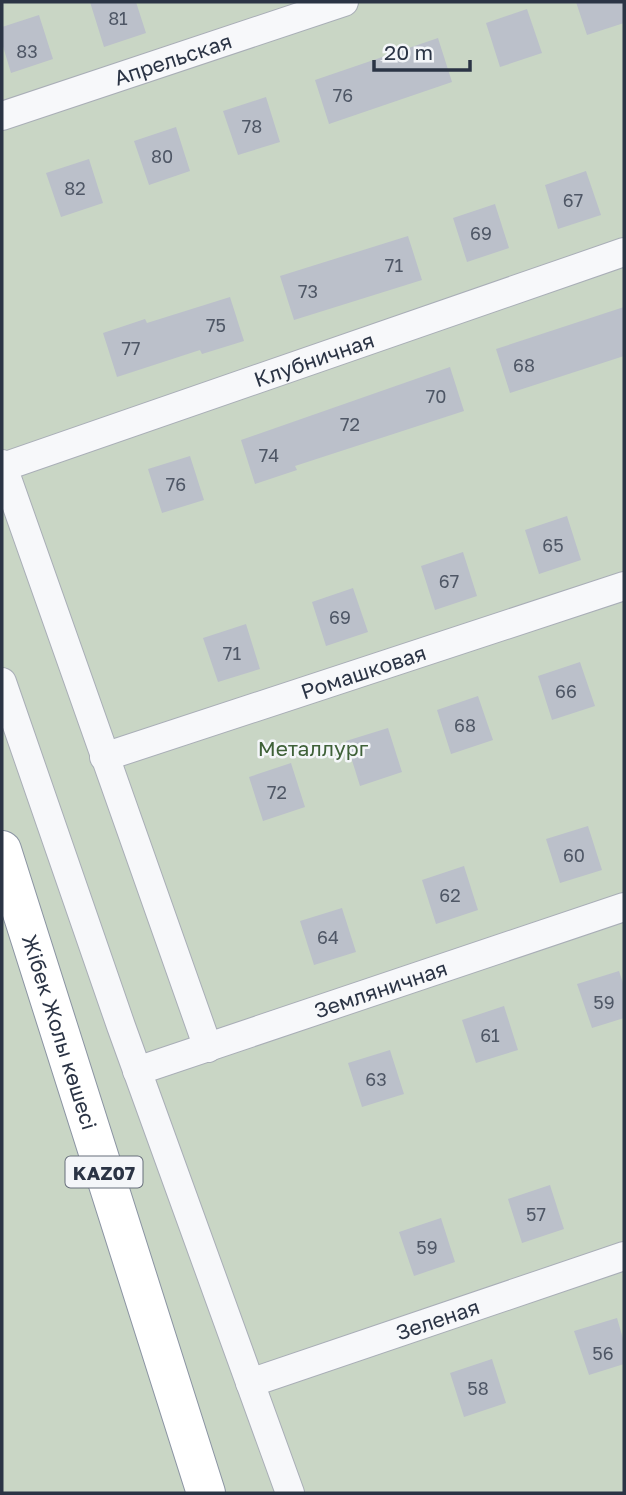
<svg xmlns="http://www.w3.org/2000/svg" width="626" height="1495" font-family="'Golos Text',sans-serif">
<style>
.green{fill:#c9d6c5}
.building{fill:#bbc0ca}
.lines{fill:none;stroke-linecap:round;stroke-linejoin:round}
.street-casing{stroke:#a9aeb7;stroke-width:30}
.highway-casing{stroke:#8b94a3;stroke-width:40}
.street{stroke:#f7f8fa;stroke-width:28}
.highway{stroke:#fff;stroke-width:38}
.labels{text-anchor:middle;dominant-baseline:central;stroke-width:5;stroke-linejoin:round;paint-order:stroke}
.number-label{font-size:18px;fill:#4f5766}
.shield{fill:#f4f6f9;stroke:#676e7b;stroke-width:2}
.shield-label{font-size:19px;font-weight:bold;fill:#2b3445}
.street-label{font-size:21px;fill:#2b3445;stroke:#f4f6f9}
.park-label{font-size:21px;fill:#3f6138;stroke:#f4f6f9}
</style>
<rect width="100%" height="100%" fill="#e4e7ec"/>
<!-- green -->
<path class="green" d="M 2,2 L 624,2 L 624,1493 L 2,1493 Z"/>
<!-- building -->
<path class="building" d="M 90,2 L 136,2 L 146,33 L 104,47 Z
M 576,2 L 624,2 L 624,23 L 587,35 Z
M 527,9 L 542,53 L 500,67 L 486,23 Z
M 39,15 L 53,59 L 11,73 L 2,43 L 2,27 Z
M 438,38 L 452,82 L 329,124 L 315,80 Z
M 266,97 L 280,142 L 238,155 L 223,111 Z
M 176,127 L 190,171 L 149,185 L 134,141 Z
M 89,159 L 103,203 L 61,217 L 46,173 Z
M 586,171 L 601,215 L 558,229 L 545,185 Z
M 495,204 L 509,248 L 467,262 L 453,218 Z
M 408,236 L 422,280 L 294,320 L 280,276 Z
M 230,297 L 244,341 L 202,354 L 200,350 L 117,377 L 103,333 L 145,319 L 147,323 Z
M 624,307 L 624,356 L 510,393 L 496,349 Z
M 450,367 L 464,411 L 295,466 L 297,470 L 255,484 L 241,440 Z
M 190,456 L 204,500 L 162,513 L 148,469 Z
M 567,516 L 581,560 L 539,574 L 525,530 Z
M 463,552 L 477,596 L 435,610 L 421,566 Z
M 353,588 L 368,632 L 326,646 L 312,602 Z
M 246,624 L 260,669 L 218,682 L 203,638 Z
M 580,662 L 595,706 L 552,720 L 538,676 Z
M 478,696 L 493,740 L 451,754 L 437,710 Z
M 388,728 L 402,772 L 360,786 L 346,741 Z
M 291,763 L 305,807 L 263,821 L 249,777 Z
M 588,826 L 602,870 L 560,883 L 546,839 Z
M 464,866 L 478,910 L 436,924 L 422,880 Z
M 342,908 L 356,952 L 314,965 L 300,921 Z
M 619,971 L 624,986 L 624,1018 L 592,1028 L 577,984 Z
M 504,1006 L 518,1050 L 476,1063 L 462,1020 Z
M 390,1050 L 404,1094 L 362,1107 L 348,1063 Z
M 550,1185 L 564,1229 L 522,1243 L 508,1199 Z
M 441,1218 L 455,1262 L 414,1276 L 399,1232 Z
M 617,1318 L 624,1342 L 624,1364 L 589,1375 L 574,1331 Z
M 492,1359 L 506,1403 L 464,1417 L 450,1373 Z"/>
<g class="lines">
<defs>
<g id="street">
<path id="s1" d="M 2,116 L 344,2"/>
<path d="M 2,464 L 208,1048"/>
<path id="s2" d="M 3,467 L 624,252"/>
<path d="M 2,682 L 121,1026 L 290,1493"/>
<path id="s3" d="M 104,757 L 624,586"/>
<path id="s4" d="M 137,1071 L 624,907"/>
<path id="s5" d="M 250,1383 L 624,1256"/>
</g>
<g id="highway">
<path id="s6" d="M 2,850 L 206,1493"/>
</g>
</defs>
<!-- street casing -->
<use href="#street" class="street-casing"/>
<!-- highway casing -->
<use href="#highway" class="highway-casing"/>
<!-- street -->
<use href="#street" class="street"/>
<!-- highway -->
<use href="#highway" class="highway"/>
</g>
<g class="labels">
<!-- number labels -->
<g class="number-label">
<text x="118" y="18">81</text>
<text x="27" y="51">83</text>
<text x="343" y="95">76</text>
<text x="252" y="126">78</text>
<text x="162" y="156">80</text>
<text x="75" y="188">82</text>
<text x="573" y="200">67</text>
<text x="481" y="233">69</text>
<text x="394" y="265">71</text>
<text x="308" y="291">73</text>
<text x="216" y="325">75</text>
<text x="131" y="348">77</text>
<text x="524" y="365">68</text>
<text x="436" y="396">70</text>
<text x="350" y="424">72</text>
<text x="269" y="455">74</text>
<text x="176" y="484">76</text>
<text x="553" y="545">65</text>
<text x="449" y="581">67</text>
<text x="340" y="617">69</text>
<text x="232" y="653">71</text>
<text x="566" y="691">66</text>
<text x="465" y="725">68</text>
<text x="277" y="792">72</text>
<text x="574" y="855">60</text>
<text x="450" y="895">62</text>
<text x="328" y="937">64</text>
<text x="604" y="1002">59</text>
<text x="490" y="1035">61</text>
<text x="376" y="1079">63</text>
<text x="536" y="1214">57</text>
<text x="427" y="1247">59</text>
<text x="603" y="1353">56</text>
<text x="478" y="1388">58</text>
</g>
<!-- shield labels -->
<rect class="shield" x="65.5" y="1156.5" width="77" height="31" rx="5"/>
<g class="shield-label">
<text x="104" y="1172">KAZ07</text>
</g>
<!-- street labels -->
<g class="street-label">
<text stroke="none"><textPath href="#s1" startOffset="180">Апрельская</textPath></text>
<text stroke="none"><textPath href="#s2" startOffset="329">Клубничная</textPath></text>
<text stroke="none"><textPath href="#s3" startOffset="273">Ромашковая</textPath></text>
<text stroke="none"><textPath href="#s4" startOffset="257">Земляничная</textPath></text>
<text stroke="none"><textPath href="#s6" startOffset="191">Жібек Жолы көшесі</textPath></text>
<text stroke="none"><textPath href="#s5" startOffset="198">Зеленая</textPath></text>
</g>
<!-- park labels -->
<g class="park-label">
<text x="313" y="748">Металлург</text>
</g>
</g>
<!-- border -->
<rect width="626" height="1495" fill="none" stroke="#2b3445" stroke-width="7"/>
<!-- scale -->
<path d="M374 60v10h96v-10" fill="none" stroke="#2b3445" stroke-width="3.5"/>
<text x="384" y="60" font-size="21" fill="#2b3445" stroke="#f4f6f9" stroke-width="5" paint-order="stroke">20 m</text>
</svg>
